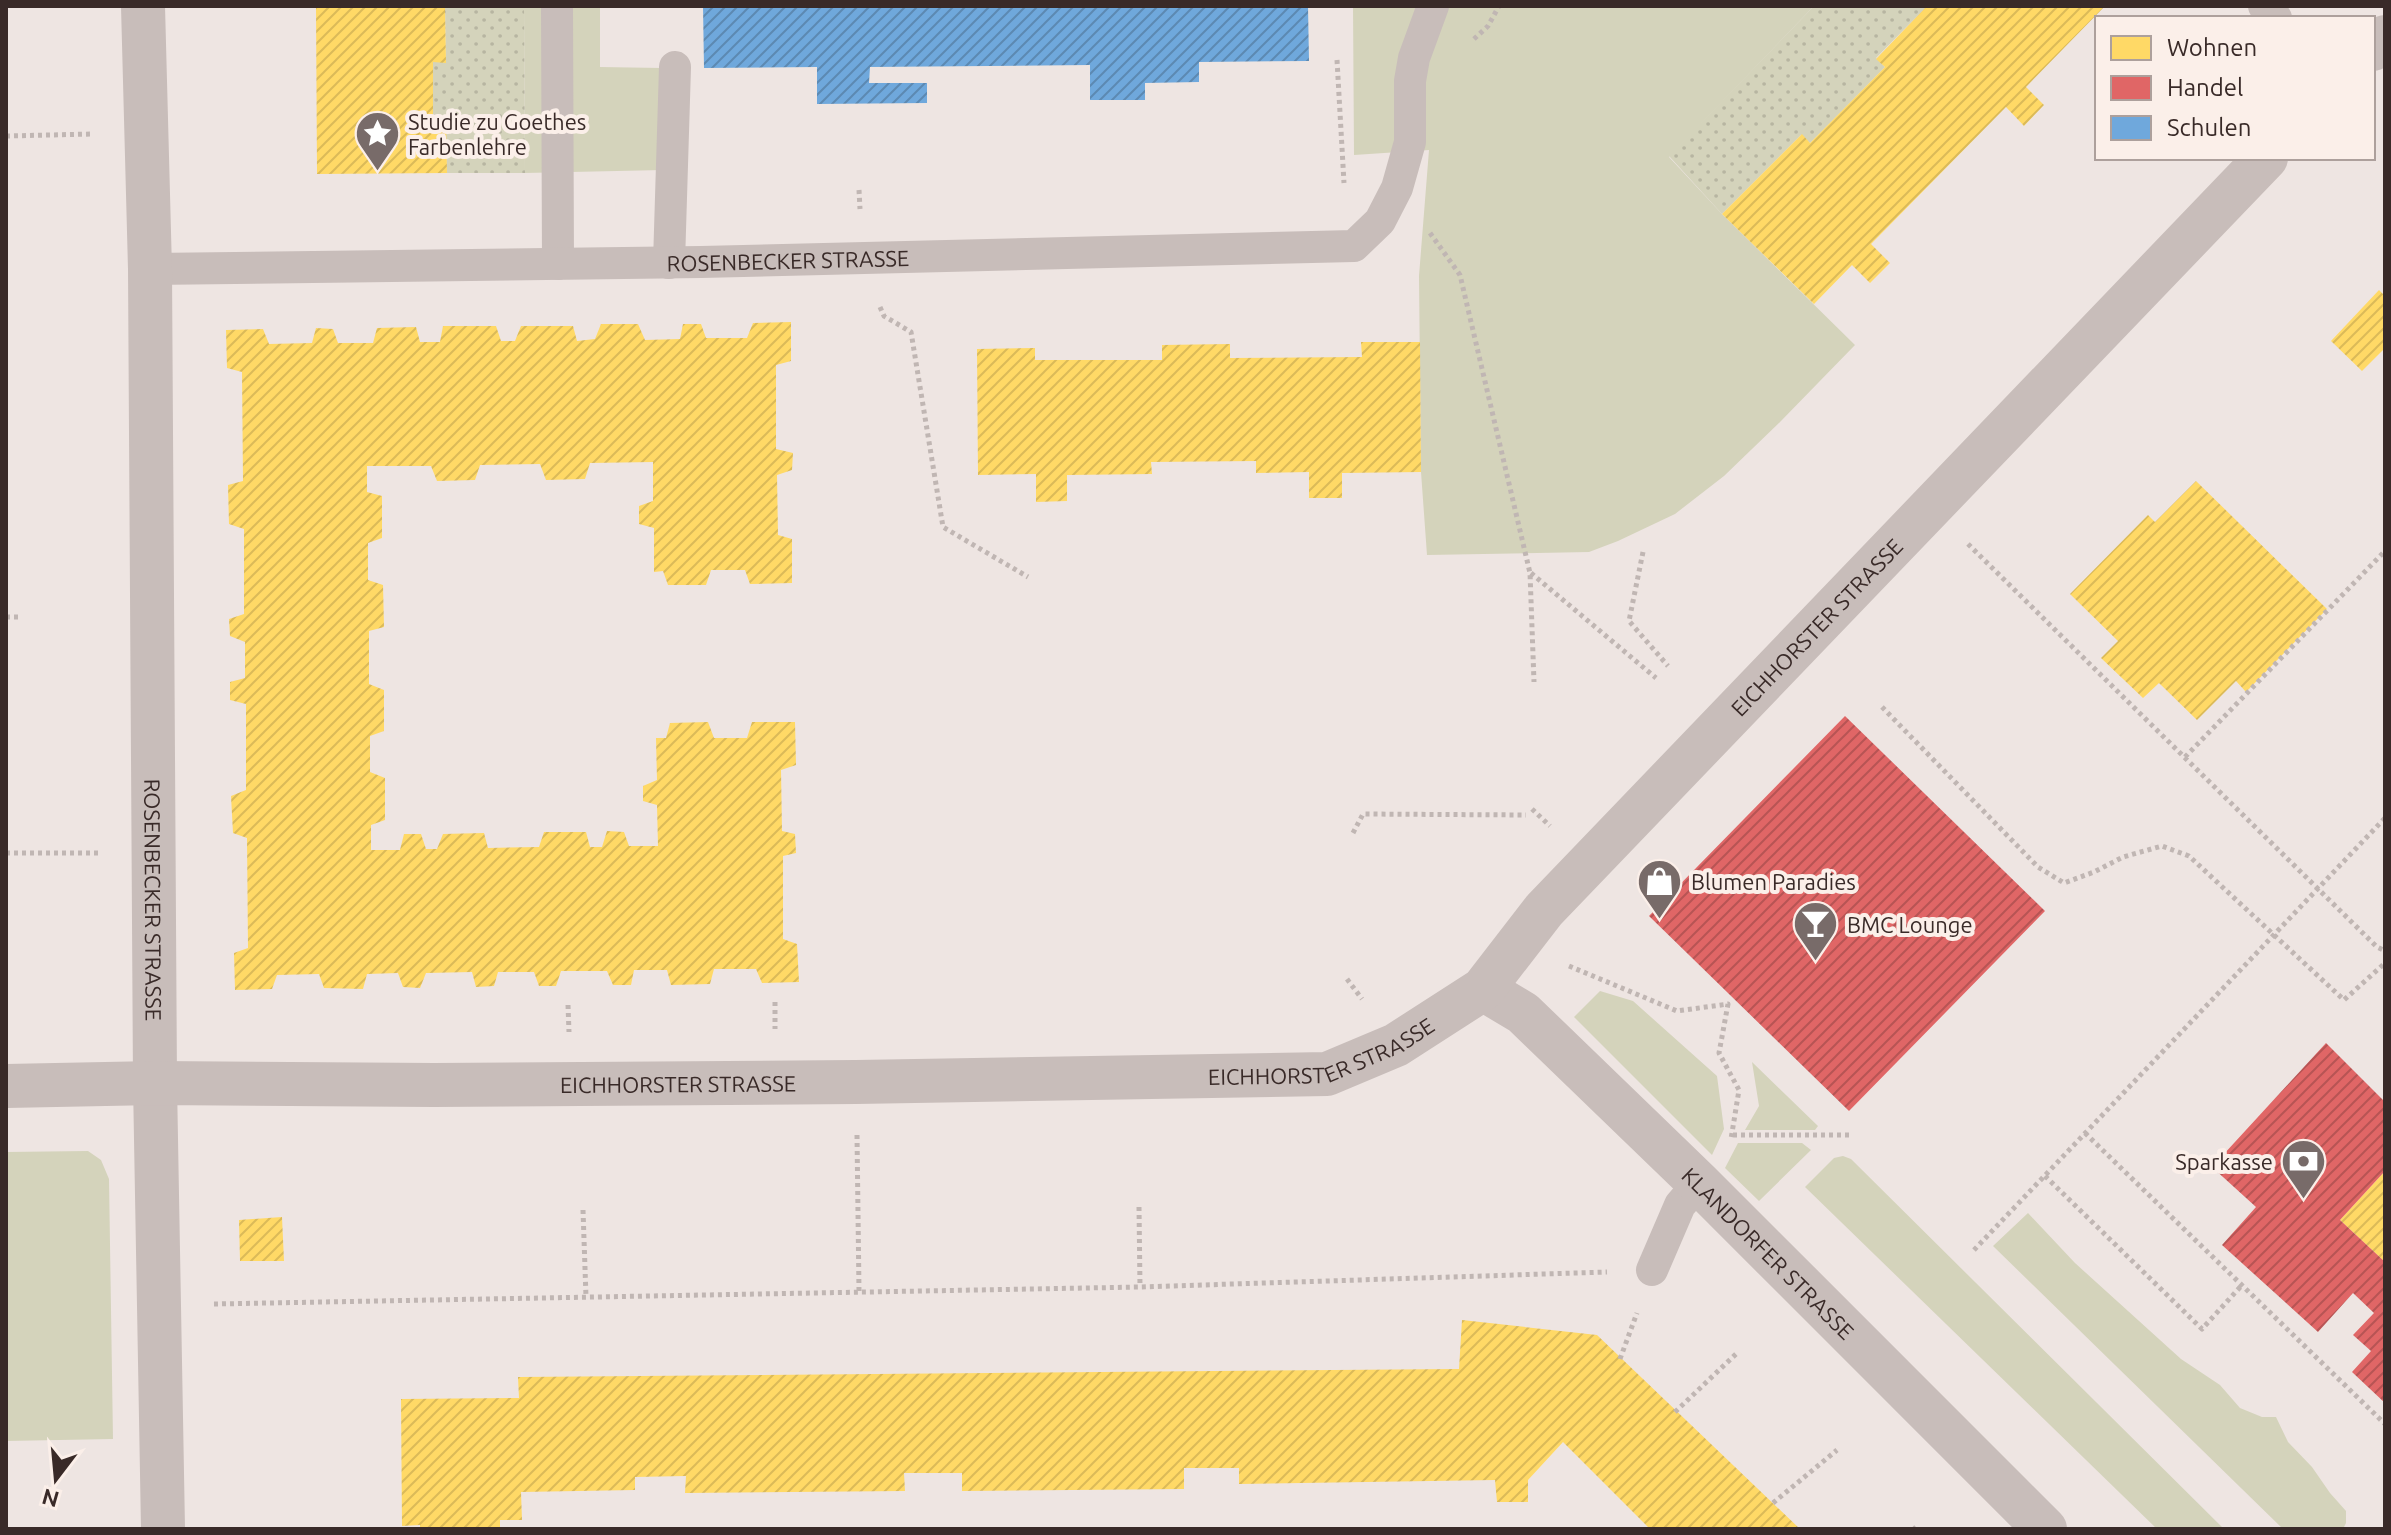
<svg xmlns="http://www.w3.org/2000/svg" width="2391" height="1535" font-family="Ubuntu,sans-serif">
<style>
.green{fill:#d4d3bb}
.garden{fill:url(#garden-dots)}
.homes{fill:url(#homes-hatch)}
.shops{fill:url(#shops-hatch)}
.schools{fill:url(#schools-hatch)}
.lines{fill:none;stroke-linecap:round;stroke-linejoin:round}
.path{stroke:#c0b6b3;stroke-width:5;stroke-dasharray:4 4;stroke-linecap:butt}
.service{stroke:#c8bdba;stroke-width:32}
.minor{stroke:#c8bdba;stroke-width:44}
.labels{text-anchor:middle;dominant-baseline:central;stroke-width:8;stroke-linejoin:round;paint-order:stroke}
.poi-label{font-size:22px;fill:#392a28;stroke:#fbefe9;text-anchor:start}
.street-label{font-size:22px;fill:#392a28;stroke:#fbefe9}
</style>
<defs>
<pattern id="garden-dots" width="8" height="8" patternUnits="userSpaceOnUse" patternTransform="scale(2)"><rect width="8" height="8" fill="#d4d3bb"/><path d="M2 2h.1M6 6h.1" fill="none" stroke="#b7b5a1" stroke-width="1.8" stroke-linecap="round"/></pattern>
<pattern id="homes-hatch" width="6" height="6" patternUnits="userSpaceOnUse" patternTransform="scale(2)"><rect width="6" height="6" fill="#ffd966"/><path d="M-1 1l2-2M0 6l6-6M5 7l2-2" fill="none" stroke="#dbba58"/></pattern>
<pattern id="shops-hatch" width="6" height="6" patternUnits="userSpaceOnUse" patternTransform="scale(2)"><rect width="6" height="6" fill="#e06666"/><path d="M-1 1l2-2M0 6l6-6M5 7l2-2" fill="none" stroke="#b75454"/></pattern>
<pattern id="schools-hatch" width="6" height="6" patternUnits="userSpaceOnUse" patternTransform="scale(2)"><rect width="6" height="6" fill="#6fa8dc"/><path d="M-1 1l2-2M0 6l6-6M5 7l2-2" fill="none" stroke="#5c89b2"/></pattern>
</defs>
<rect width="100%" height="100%" fill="#eee5e2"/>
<!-- green -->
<path class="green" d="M 524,6 L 600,6 L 600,67 L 662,68 L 663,170 L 525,173 Z
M 1353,6 L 1814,6 L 1669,157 L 1722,214 L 1855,345 L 1781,421 L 1724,476 L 1675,514 L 1618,541 L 1589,552 L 1427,555 L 1421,472 L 1419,276 L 1429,150 L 1354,155 Z
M 1600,991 L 1633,1001 L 1717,1076 L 1724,1129 L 1712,1155 L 1574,1017 Z
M 1752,1062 L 1818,1126 L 1815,1130 L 1745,1130 L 1759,1106 Z
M 1738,1143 L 1802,1143 L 1811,1150 L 1759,1201 L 1725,1168 Z
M 88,1151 L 101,1160 L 109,1179 L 113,1439 L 6,1441 L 6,1152 Z
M 1843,1156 L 1851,1159 L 2224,1529 L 2157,1529 L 1805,1187 L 1834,1158 Z
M 2028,1213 L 2075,1263 L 2181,1359 L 2220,1385 L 2240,1408 L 2262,1417 L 2276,1417 L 2288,1442 L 2312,1467 L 2330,1493 L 2346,1511 L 2346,1523 L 2343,1529 L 2283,1529 L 1993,1246 Z"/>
<!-- garden -->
<path class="garden" d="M 432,6 L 524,6 L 525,173 L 447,173 L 445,116 L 433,117 L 433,62 L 446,62 L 445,7 Z
M 1814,6 L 1927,6 L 1876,58 L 1885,67 L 1810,143 L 1801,135 L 1722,214 L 1669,156 Z"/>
<!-- homes -->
<path class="homes" d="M 316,6 L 445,6 L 446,63 L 433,62 L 433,117 L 446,116 L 447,173 L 317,174 Z
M 1927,6 L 2105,6 L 2026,87 L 2044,105 L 2024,126 L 2006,107 L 1871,244 L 1890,263 L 1870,283 L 1852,265 L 1814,304 L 1722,214 L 1802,134 L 1810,143 L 1885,67 L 1876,59 Z
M 2379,290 L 2385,296 L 2385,348 L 2362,371 L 2331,341 Z
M 791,322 L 791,361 L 776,365 L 776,449 L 793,453 L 792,470 L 777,475 L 778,535 L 792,539 L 792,583 L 750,584 L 745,570 L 711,570 L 706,585 L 668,585 L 663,571 L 654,572 L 654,528 L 639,524 L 639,506 L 653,501 L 653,462 L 590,463 L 585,479 L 546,480 L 540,464 L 480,465 L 475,480 L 437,481 L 431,466 L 367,466 L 367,492 L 382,496 L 382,538 L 368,543 L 368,580 L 383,585 L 384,627 L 369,631 L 369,684 L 384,690 L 384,731 L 370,736 L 370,772 L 385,778 L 385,820 L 371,825 L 371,850 L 400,850 L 404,834 L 421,834 L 426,849 L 437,849 L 443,834 L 484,833 L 488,848 L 539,847 L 544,832 L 586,832 L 590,847 L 602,847 L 607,831 L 624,832 L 629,846 L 658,846 L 657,805 L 643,801 L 643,786 L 657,780 L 656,738 L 666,738 L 670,723 L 708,722 L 714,738 L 747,738 L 752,722 L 795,722 L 796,765 L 781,770 L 782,831 L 795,834 L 796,853 L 783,856 L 783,939 L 797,944 L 799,982 L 762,983 L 756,969 L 714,969 L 710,984 L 671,985 L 667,970 L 634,970 L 631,985 L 613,985 L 607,971 L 561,971 L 556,986 L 539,986 L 534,972 L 498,972 L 494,986 L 476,987 L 472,972 L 426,973 L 420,988 L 403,987 L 398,973 L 367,974 L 363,989 L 324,988 L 319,974 L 277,975 L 272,989 L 235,990 L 234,953 L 248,948 L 247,838 L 233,833 L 231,796 L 246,790 L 246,704 L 230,700 L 230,682 L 245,678 L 245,642 L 230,636 L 229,619 L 244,614 L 244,529 L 229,524 L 228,485 L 243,481 L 242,372 L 227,368 L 226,330 L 263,329 L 269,344 L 312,343 L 316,328 L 333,329 L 338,343 L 373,343 L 377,328 L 416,327 L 420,342 L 440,342 L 443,326 L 496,326 L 501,341 L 515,341 L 521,326 L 573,326 L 577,341 L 595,339 L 601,324 L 638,324 L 645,340 L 680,339 L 683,324 L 701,324 L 706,338 L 747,338 L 753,323 Z
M 1361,342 L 1420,342 L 1421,472 L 1342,473 L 1342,498 L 1309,498 L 1309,472 L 1256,473 L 1256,461 L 1151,462 L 1152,474 L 1067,475 L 1067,501 L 1036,502 L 1036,474 L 978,475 L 977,349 L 1035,348 L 1035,360 L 1162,360 L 1162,345 L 1230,344 L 1230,358 L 1362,357 Z
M 2196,481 L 2327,609 L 2246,692 L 2236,681 L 2197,720 L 2159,683 L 2143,698 L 2101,658 L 2118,641 L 2070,594 L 2148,515 L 2155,522 Z
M 2385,1171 L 2385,1262 L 2340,1220 Z
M 282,1217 L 284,1261 L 240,1261 L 239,1220 Z
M 1462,1320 L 1597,1335 L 1800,1529 L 1650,1529 L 1563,1442 L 1528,1480 L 1528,1502 L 1497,1502 L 1495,1480 L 1239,1484 L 1239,1468 L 1184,1468 L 1184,1489 L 962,1491 L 962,1473 L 904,1473 L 905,1491 L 685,1493 L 686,1476 L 635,1477 L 635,1490 L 521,1492 L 522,1520 L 500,1520 L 500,1529 L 420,1529 L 420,1525 L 402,1526 L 401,1399 L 519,1398 L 518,1377 L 1459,1369 Z"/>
<!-- shops -->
<path class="shops" d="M 1845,716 L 2045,911 L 1849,1111 L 1649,916 Z
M 2326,1043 L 2385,1102 L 2385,1171 L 2340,1220 L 2385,1262 L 2385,1403 L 2352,1372 L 2371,1351 L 2353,1335 L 2374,1313 L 2353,1293 L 2318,1332 L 2222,1245 L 2256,1207 L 2212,1167 Z"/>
<!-- schools -->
<path class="schools" d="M 703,6 L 1308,6 L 1309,61 L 1199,62 L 1199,82 L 1145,83 L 1145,100 L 1090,100 L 1090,65 L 870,67 L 869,83 L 927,83 L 927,103 L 817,104 L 817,67 L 704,68 Z"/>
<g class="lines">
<!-- path -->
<path class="path" d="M 1474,39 L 1488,26 L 1499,6
M 1337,60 L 1344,183
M 6,136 L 93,134
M 859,190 L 860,209
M 1430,233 L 1460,275 L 1530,573 L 1534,682
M 880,307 L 884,316 L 911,332 L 943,527 L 1028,577
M 1968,544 L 2377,947 L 2385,951
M 1643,552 L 1629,621 L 1668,666
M 1531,573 L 1656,678
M 6,617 L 18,617
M 1882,707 L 2038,867 L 2064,883 L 2094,872 L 2123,857 L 2162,846 L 2189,856 L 2344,1000 L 2385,963
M 2185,757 L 2385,551
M 1532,809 L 1550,826
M 1353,833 L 1363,814 L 1526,815
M 6,853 L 98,853
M 1569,966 L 1677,1011 L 1728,1004 L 1719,1053 L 1739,1090 L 1731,1139
M 1347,979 L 1362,999
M 775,1002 L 775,1029
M 568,1005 L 569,1032
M 2085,1133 L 2385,1424
M 857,1135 L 859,1291
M 1733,1135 L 1852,1135
M 2045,1176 L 2202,1329 L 2242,1285
M 1139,1207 L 1140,1287
M 583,1210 L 586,1297
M 1974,1250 L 2385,818
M 214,1304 L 1140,1287 L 1607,1272
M 1620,1359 L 1637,1313
M 1675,1412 L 1736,1354
M 1773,1503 L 1837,1450
M 1914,1529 L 1916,1527"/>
<!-- service -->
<g class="service">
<path d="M 557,6 L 558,264"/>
<path d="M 2264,6 L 2276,18"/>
<path d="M 669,263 L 675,67"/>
<path id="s1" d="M 150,269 L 701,262 L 1354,246 L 1380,221 L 1397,188 L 1410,142 L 1410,81 L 1414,58 L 1433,6"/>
<path d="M 1652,1270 L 1680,1205 L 1699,1183"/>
</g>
<!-- minor -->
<g class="minor">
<path id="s2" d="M 143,6 L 150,269 L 155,1083 L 163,1529"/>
<path d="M 2373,49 L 2385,37"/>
<path id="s3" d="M 1483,989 L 1523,1013 L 1699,1183 L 2045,1529"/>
<path id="s4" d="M 6,1086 L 155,1083 L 434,1085 L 856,1082 L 1327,1074 L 1396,1045 L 1483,989 L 1544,910 L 2266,158"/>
</g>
</g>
<!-- icons -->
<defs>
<symbol id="sight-pin" viewBox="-11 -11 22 30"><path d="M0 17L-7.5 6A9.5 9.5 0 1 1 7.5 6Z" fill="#786b69" stroke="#fbefe9"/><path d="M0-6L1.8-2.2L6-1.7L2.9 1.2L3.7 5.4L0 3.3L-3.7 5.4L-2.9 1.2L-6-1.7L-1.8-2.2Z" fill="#fff"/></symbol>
<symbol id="shop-pin" viewBox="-11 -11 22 30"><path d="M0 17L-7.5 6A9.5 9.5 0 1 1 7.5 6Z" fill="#786b69" stroke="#fbefe9"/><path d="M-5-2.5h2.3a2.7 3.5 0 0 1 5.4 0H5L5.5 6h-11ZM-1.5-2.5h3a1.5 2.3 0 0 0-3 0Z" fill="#fff"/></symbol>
<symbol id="bar-pin" viewBox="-11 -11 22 30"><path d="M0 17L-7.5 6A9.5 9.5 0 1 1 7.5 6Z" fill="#786b69" stroke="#fbefe9"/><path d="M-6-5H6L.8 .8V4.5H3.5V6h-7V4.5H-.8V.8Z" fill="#fff"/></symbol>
<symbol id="bank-pin" viewBox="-11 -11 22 30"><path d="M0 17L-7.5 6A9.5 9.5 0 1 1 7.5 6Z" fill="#786b69" stroke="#fbefe9"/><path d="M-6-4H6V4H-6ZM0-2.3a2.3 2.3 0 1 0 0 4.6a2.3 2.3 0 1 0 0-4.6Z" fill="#fff"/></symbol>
</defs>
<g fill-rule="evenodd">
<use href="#sight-pin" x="352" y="108" width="51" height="69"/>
<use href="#shop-pin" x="1634" y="856" width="51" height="69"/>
<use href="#bar-pin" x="1790" y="898" width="51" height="69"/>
<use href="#bank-pin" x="2278" y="1136" width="51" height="69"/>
</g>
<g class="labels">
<!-- poi labels -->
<g class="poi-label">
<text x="408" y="121">Studie zu Goethes<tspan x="408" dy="25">Farbenlehre</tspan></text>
<text x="1691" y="881">Blumen Paradies</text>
<text x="1847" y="924">BMC Lounge</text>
<text x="2273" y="1161" text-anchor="end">Sparkasse</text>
</g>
<!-- street labels -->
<g class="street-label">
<text stroke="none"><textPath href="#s1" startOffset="638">ROSENBECKER STRASSE</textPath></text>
<text stroke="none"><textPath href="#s4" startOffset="1992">EICHHORSTER STRASSE</textPath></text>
<text stroke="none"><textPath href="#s2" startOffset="894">ROSENBECKER STRASSE</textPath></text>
<text stroke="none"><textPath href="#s4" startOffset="1320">EICHHORSTER STRASSE</textPath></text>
<text stroke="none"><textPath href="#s4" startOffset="672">EICHHORSTER STRASSE</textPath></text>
<text stroke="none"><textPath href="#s3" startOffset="390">KLANDORFER STRASSE</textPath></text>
</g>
</g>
<!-- border -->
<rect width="2391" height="1535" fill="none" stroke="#392a28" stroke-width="16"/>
<!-- legend -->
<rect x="2095" y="16" width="280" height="144" fill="#fbefe9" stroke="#ada09c" stroke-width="2"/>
<rect x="2111" y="36" width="40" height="24" fill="#ffd966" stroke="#ada09c" stroke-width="2"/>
<text x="2167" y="56" font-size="24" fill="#392a28">Wohnen</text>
<rect x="2111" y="76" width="40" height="24" fill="#e06666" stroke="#ada09c" stroke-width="2"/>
<text x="2167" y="96" font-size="24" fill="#392a28">Handel</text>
<rect x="2111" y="116" width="40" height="24" fill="#6fa8dc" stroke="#ada09c" stroke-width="2"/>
<text x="2167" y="136" font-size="24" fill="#392a28">Schulen</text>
<!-- north arrow -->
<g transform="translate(56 1479) rotate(196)" stroke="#fbefe9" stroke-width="6" paint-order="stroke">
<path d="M0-6L14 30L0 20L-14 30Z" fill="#392a28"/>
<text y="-12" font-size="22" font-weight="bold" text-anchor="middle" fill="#392a28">N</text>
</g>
</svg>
